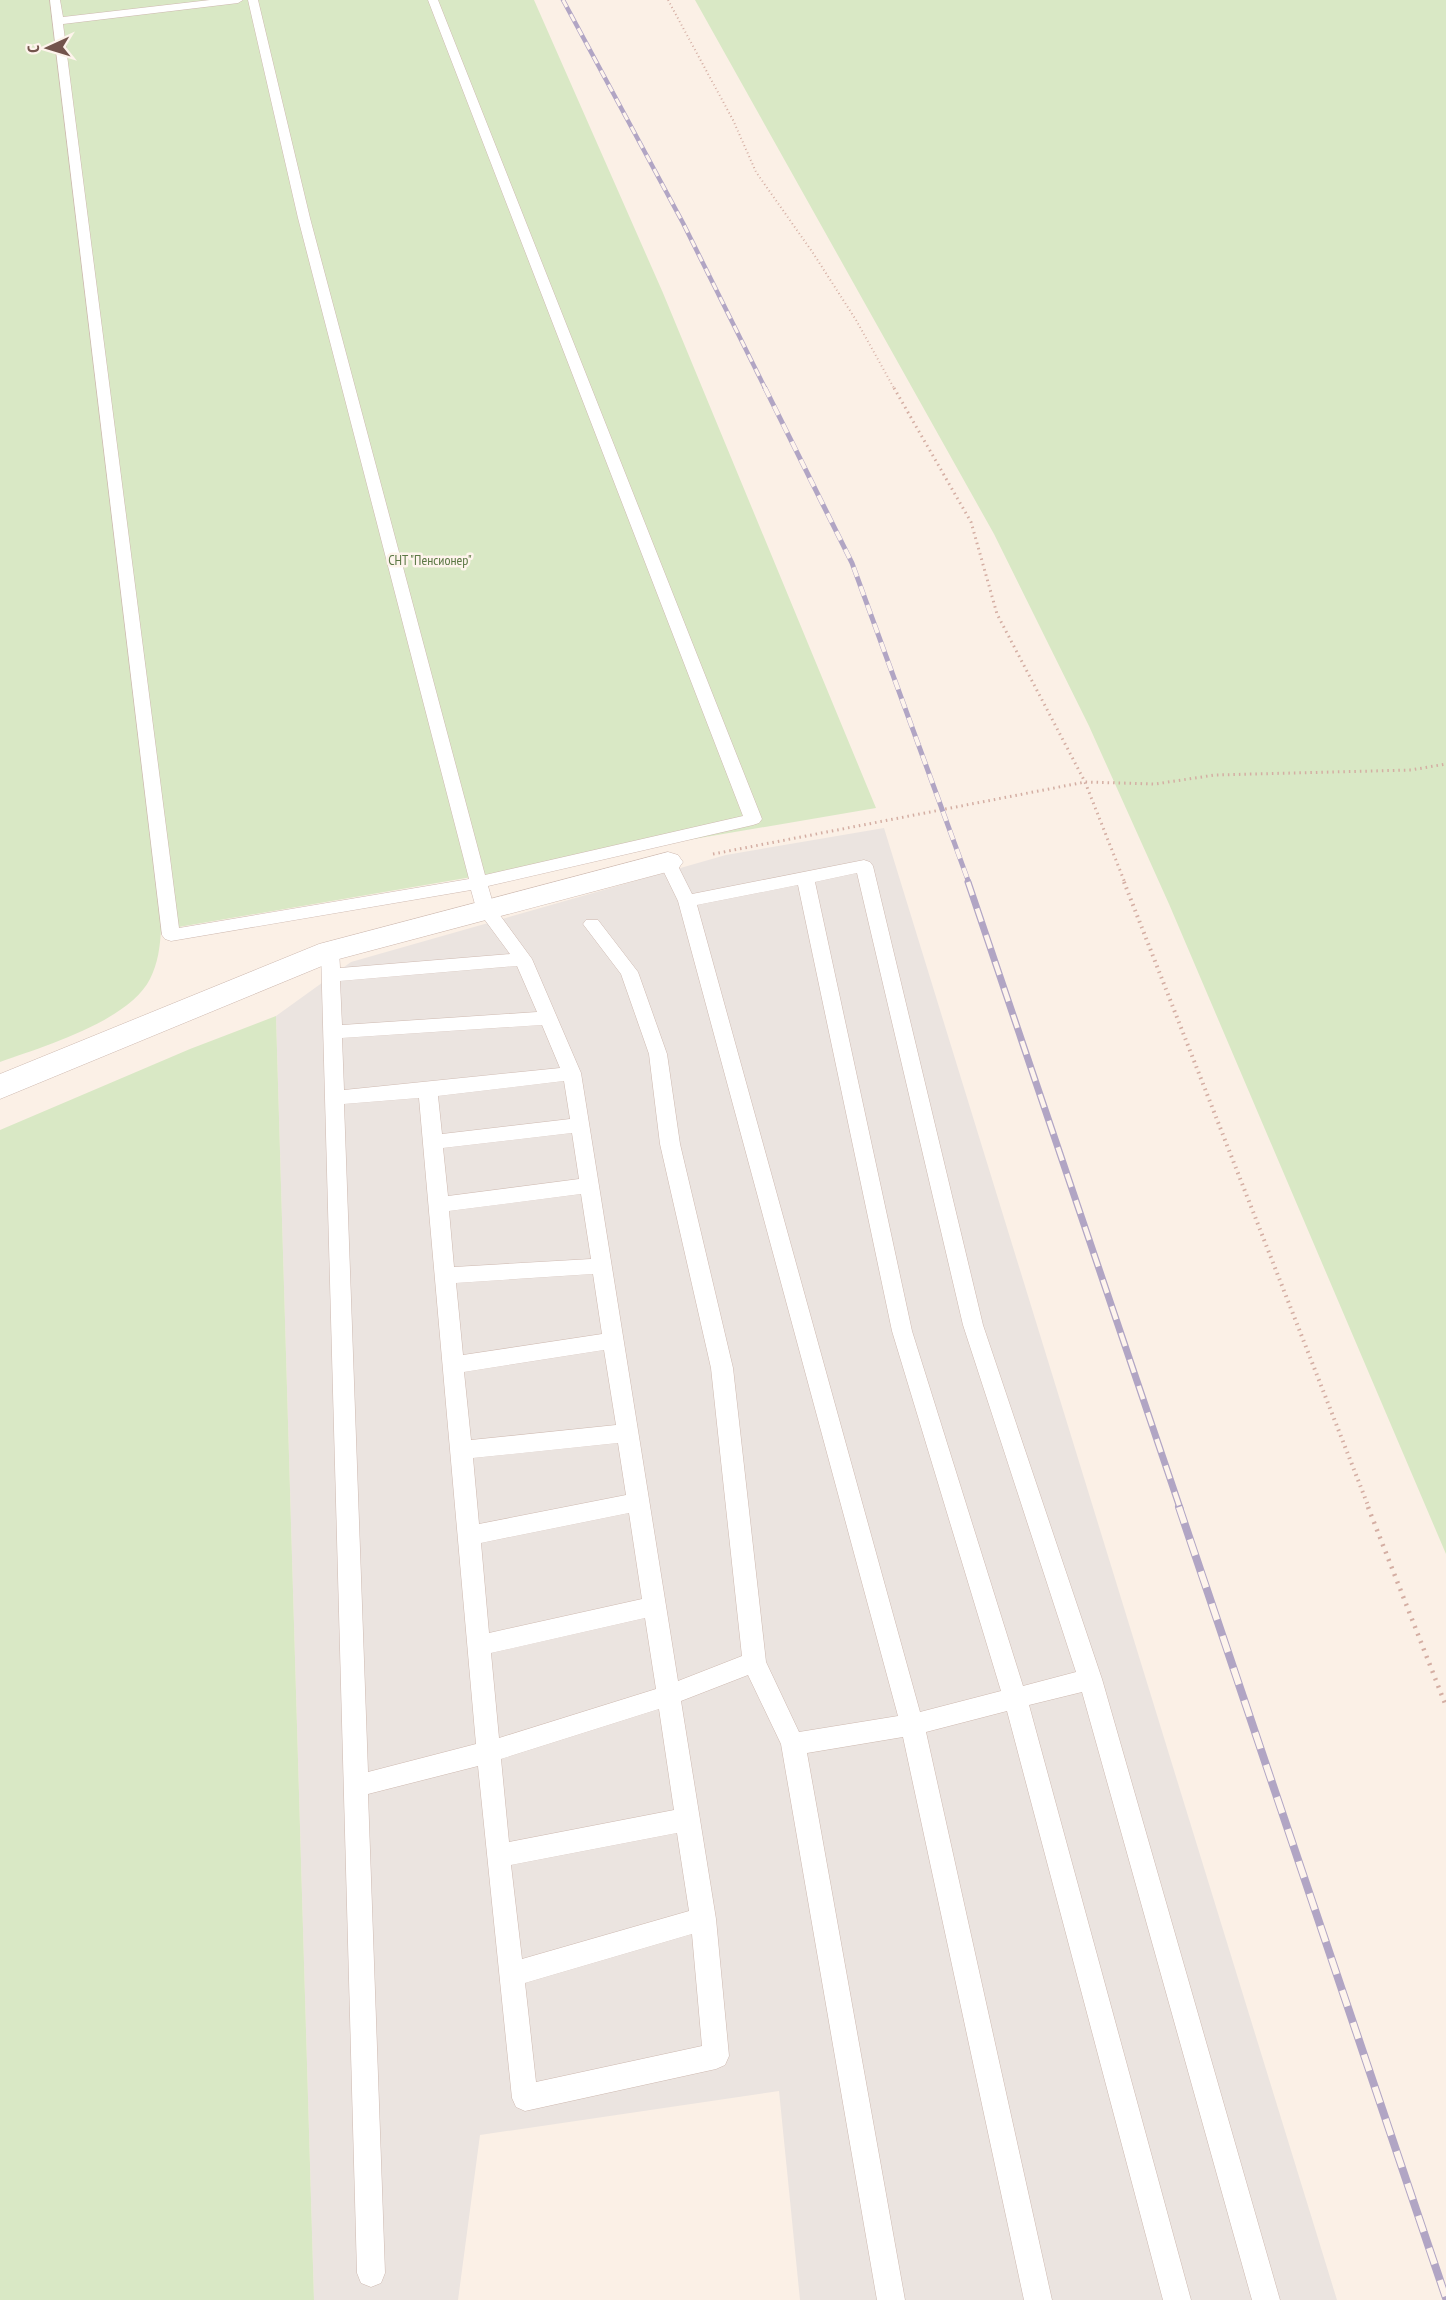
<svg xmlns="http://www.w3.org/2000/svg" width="1446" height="2300" font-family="'PT Sans Narrow',sans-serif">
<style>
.industrial{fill:#ebe4e0}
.green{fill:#d9e8c5}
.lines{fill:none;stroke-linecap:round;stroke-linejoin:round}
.service-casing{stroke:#ceb9b0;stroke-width:1}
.minor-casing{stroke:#ceb9b0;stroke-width:1}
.path-far3{stroke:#d4aea3;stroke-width:2;stroke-dasharray:1 3;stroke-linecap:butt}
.path-far2{stroke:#d4aea3;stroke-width:3;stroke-dasharray:1.5 4;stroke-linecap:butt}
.path-far1{stroke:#d4aea3;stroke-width:4;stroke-dasharray:1.5 4.5;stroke-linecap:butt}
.path{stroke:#d4aea3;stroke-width:4.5;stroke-dasharray:2 6;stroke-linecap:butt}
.service{fill:#fff;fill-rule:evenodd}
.minor{fill:#fff;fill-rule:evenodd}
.rail-far3-casing{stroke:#b1a5c4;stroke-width:4.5}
.rail-far2-casing{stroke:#b1a5c4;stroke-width:5}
.rail-far1-casing{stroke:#b1a5c4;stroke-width:7}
.rail-casing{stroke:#b1a5c4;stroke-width:8}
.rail-far3{stroke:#fef4ec;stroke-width:3;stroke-dasharray:8;stroke-linecap:butt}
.rail-far2{stroke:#fef4ec;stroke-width:4;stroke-dasharray:10;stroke-linecap:butt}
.rail-far1{stroke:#fef4ec;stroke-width:4.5;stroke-dasharray:14;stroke-linecap:butt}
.rail{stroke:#fef4ec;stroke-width:6;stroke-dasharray:17;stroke-linecap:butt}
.labels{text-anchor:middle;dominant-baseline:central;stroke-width:5;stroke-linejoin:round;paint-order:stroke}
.far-park-label{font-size:14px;fill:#5c7845;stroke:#fef4ec}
</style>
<rect width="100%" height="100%" fill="#fbf0e6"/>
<!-- industrial -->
<path class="industrial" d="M 884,828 L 1337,2300 L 800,2300 L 779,2091 L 480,2135 L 458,2300 L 314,2300 L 276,1016 L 351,962 L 726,855 Z"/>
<!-- green -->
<path class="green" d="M 0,0 L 534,0 L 663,293 L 876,808 L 161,930 C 160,947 158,963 150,979 C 129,1021 42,1047 0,1062 Z
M 695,0 L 1446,0 L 1446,1554 L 1169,904 L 1089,726 L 994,534 Z
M 276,1016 L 314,2300 L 0,2300 L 0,1130 L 190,1049 Z"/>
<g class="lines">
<defs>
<path id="service" d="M 50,0 L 60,0 L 63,17 L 210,0 L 243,0 L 238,3 L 63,24 L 179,928 L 469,879 L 298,218 L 248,0 L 258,0 L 310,218 L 485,875 L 743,816 L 428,0 L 438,0 L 762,819 L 759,823 L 753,825 L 488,886 L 494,907 L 532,959 L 581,1073 L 678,1681 L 742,1656 L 711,1368 L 660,1144 L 649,1054 L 621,974 L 583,924 L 586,920 L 598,920 L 638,972 L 667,1054 L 680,1144 L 733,1368 L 766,1662 L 799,1732 L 898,1716 L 678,901 L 659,862 L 662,858 L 674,858 L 692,894 L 864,860 L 870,862 L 873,866 L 983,1325 L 1102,1679 L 1280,2300 L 1252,2300 L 1082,1692 L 1029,1705 L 1191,2300 L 1163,2300 L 1007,1711 L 926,1732 L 1052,2300 L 1024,2300 L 903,1737 L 807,1753 L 905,2300 L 877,2300 L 781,1744 L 748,1675 L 681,1701 L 716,1919 L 729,2056 L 725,2065 L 716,2069 L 525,2111 L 516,2107 L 512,2098 L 478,1766 L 368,1794 L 385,2273 L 381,2283 L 371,2287 L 361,2283 L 357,2273 L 321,951 L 324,947 L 330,945 L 336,947 L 339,951 L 340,968 L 510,954 L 476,908 L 471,890 L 171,941 L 165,939 L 162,935 ZM 857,873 L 963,1325 L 1076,1672 L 1023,1686 L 912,1331 L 815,882 ZM 798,885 L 892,1331 L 1001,1691 L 920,1712 L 697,905 ZM 517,966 L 537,1012 L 342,1025 L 340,981 ZM 542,1025 L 560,1068 L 344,1090 L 342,1038 ZM 564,1081 L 570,1119 L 442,1134 L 438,1096 ZM 419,1098 L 476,1744 L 368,1772 L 344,1104 ZM 572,1133 L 579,1179 L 448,1196 L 443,1148 ZM 581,1194 L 591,1259 L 454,1267 L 449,1211 ZM 593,1274 L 602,1334 L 463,1355 L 456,1283 ZM 604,1350 L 616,1425 L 471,1440 L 464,1372 ZM 618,1443 L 626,1495 L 479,1524 L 473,1458 ZM 629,1513 L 642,1599 L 489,1633 L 481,1543 ZM 645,1618 L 656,1689 L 499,1738 L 491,1653 ZM 659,1709 L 674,1810 L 509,1842 L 501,1759 ZM 677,1833 L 689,1911 L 522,1959 L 511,1865 ZM 692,1934 L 702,2046 L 536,2082 L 525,1983 Z"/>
<path id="minor" d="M 668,852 L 678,855 L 683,862 L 678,869 L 339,959 L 0,1099 L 0,1074 L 319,944 Z"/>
</defs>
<!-- service casing -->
<use href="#service" class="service-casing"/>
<!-- minor casing -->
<use href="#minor" class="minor-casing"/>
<!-- path-far3 -->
<path class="path-far3" d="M 668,0 L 733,120 L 756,172 L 813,253 L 856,320 L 895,390"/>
<!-- path-far2 -->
<path class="path-far2" d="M 894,388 L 971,522 L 997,614 L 1085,782 L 1125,883
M 713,854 L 1085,782 L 1155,784 L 1215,775 L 1411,770 L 1446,764"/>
<!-- path-far1 -->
<path class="path-far1" d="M 1124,882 L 1369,1508"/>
<!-- path -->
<path class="path" d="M 1368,1507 L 1446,1706"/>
<!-- service -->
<use href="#service" class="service"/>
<!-- minor -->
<use href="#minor" class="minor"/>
<defs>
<path id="rail-far3" d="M 563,0 L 683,223 L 766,390"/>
<path id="rail-far2" d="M 765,388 L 852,563 L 969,883"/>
<path id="rail-far1" d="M 968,882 L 1180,1508"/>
<path id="rail" d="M 1179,1507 L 1446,2298"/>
</defs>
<!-- rail-far3 casing -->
<use href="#rail-far3" class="rail-far3-casing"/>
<!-- rail-far2 casing -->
<use href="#rail-far2" class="rail-far2-casing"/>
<!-- rail-far1 casing -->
<use href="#rail-far1" class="rail-far1-casing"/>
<!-- rail casing -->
<use href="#rail" class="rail-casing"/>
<!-- rail-far3 -->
<use href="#rail-far3" class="rail-far3"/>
<!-- rail-far2 -->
<use href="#rail-far2" class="rail-far2"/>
<!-- rail-far1 -->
<use href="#rail-far1" class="rail-far1"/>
<!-- rail -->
<use href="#rail" class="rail"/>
</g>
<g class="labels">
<!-- far-park labels -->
<g class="far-park-label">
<text x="430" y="560">СНТ "Пенсионер"</text>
</g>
</g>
<!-- north arrow -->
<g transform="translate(48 48) rotate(266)" stroke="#fef4ec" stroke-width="4.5" paint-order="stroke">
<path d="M0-4.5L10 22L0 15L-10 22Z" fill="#73544c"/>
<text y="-9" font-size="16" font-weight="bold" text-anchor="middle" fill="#73544c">С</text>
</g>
</svg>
